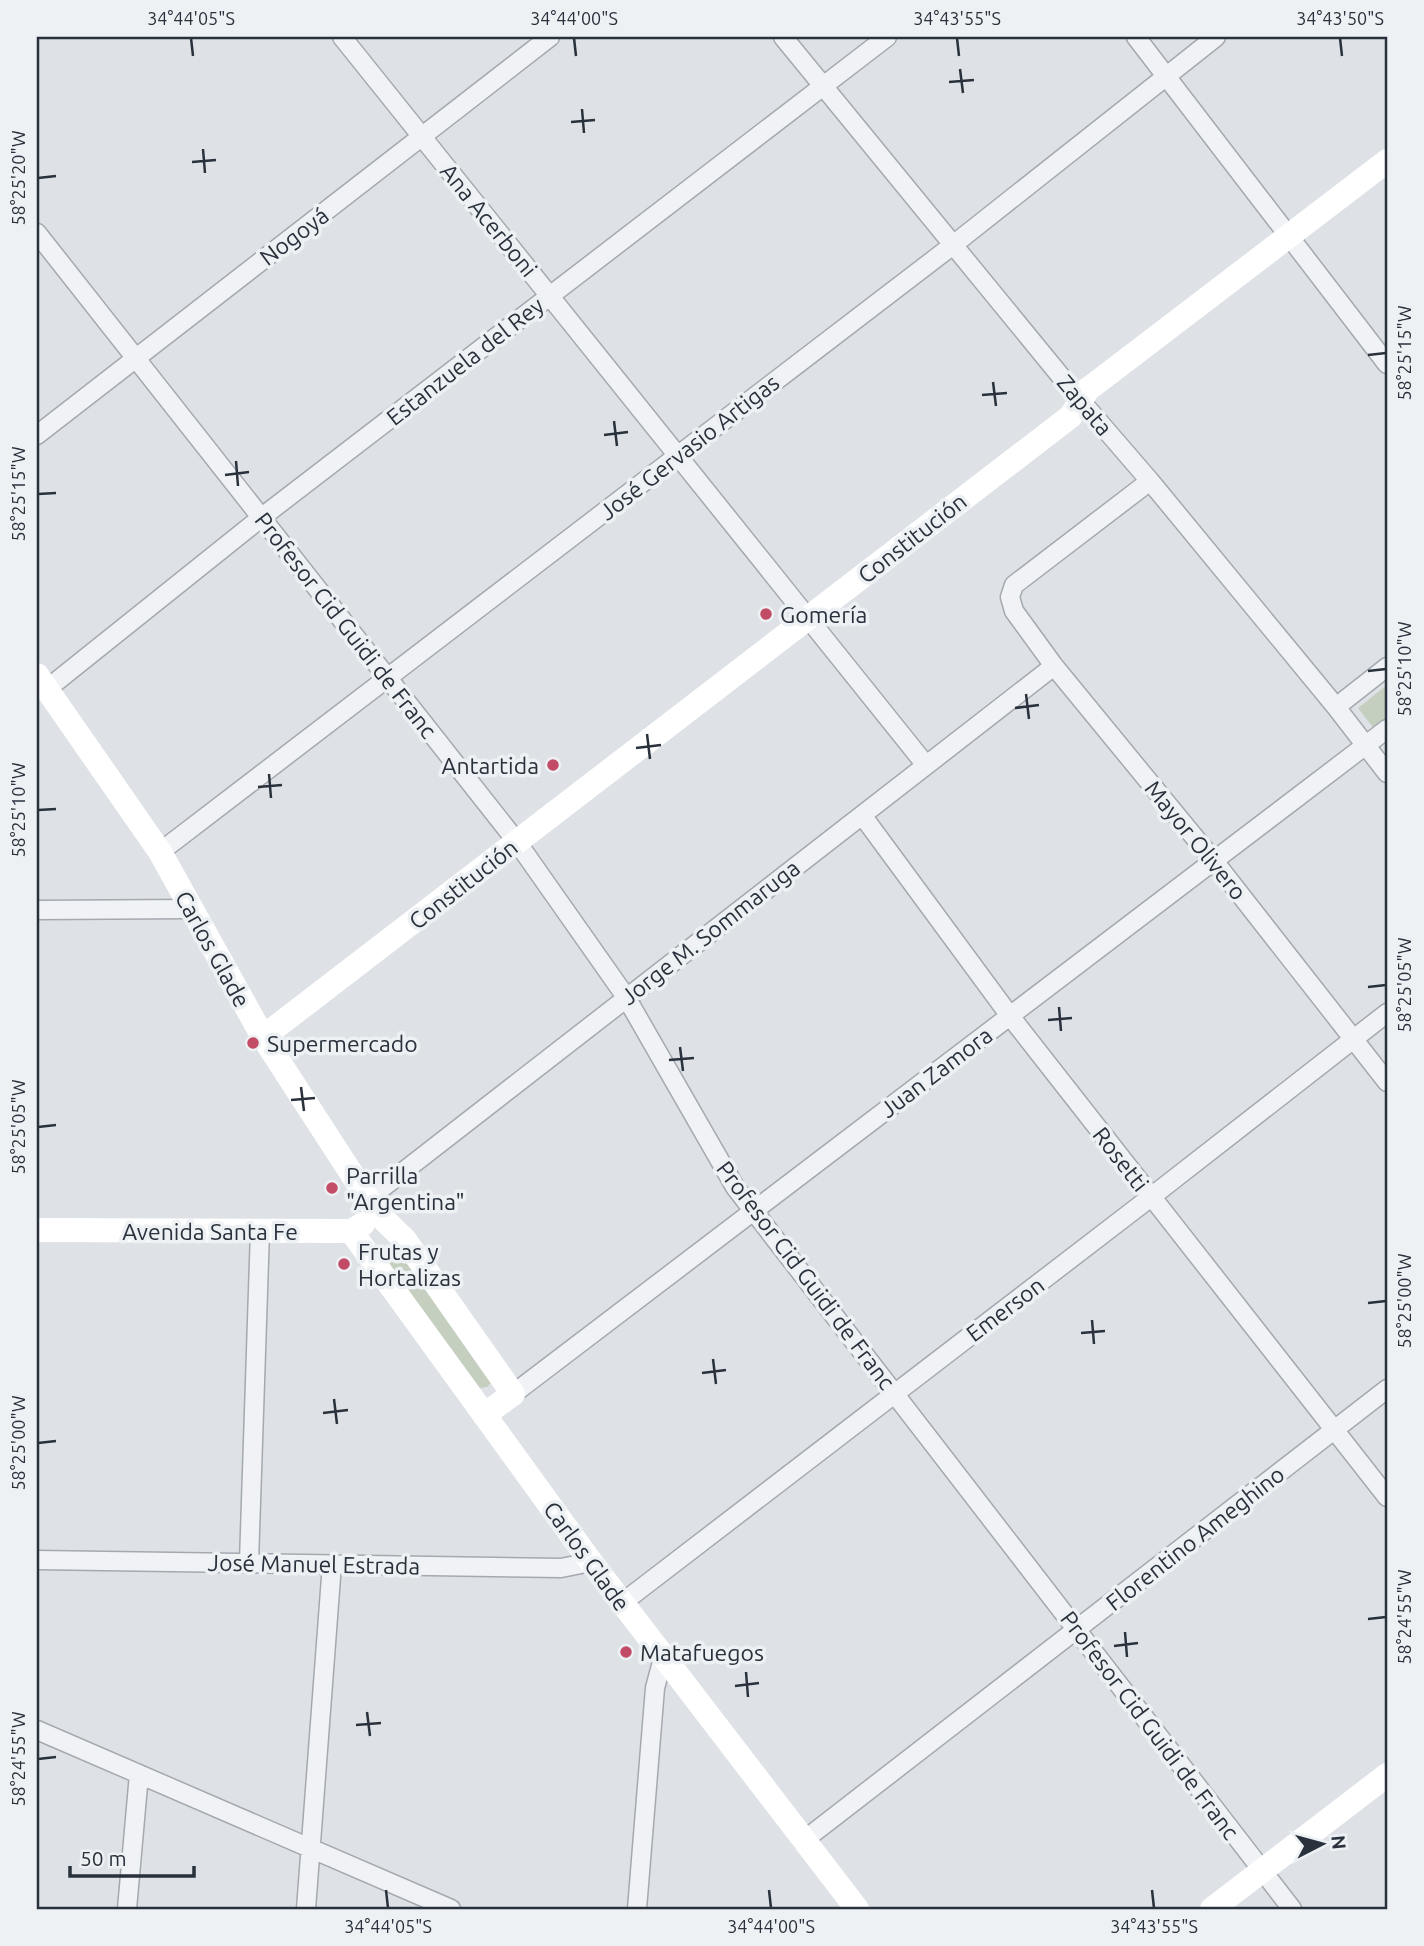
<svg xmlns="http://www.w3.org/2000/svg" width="1424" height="1946" font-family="Ubuntu,sans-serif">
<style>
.green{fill:#c5cfc0}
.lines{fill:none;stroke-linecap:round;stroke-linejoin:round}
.street-casing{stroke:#a4a9b0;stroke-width:21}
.street{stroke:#f0f2f5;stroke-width:18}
.secondary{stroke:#fff;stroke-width:24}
.ticks{fill:none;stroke:#29313c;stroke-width:2.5}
.poi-dot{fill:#c24c66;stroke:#edf1f4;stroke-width:2.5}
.labels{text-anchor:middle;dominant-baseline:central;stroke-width:7;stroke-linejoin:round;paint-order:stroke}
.street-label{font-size:23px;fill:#29313c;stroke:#edf1f4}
.poi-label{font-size:23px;fill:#29313c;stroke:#edf1f4;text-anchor:start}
.neatline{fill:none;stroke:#29313c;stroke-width:2.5}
.ticks-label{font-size:18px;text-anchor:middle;fill:#29313c}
</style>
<rect width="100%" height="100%" fill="#dee2e6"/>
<!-- green -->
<path class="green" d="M 1387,685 L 1387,720 L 1375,730 L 1358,708 Z
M 393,1244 L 493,1381 L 487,1387 L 480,1388 L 384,1259 L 385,1250 Z"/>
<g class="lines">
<defs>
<path id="street" d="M 342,37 L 925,764
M 783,37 L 1081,401 L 1150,481 L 1336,707 L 1387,773
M 1136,37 L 1387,364
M 37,233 L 517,842 L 626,997 L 735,1187 L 1292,1909
M 37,435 L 550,37
M 1150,481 L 1014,585 L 1010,597 L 1014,611 L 1054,666 L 1214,861 L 1387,1082
M 47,689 L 262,517 L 887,37
M 1336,707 L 1387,667
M 862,815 L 1010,1016 L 1387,1497
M 160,852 L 953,245 L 1216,37
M 37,910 L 190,909
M 368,1199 L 1054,666
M 513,1394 L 1387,729
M 37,1560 L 561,1568 L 591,1562
M 249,1562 L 260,1231
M 622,1603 L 1151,1197 L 1387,1013
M 37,1730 L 451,1909
M 803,1841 L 1387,1389
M 127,1909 L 139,1774
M 306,1909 L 332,1564
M 637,1909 L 655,1688 L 663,1658"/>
</defs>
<!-- street casing -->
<use href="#street" class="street-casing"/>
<!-- street -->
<use href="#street" class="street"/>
<!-- secondary -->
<path class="secondary" d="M 37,675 L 160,852 L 263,1037 L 368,1199 L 378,1214 L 405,1240 L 513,1394 L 484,1415
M 263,1037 L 1071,416 L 1088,389 L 1095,384 L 1387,161
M 37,1230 L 351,1231 L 363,1224
M 351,1231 L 591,1562 L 857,1909
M 1212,1909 L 1387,1775"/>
</g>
<!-- ticks -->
<path class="ticks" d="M 191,38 L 193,56M 574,38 L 576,56M 957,38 L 959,56M 1340,38 L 1342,56M 960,69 L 963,93M 949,82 L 974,80M 582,109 L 584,133M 571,122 L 595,120M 203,149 L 205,173M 192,162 L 216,160M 38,178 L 56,176M 1368,355 L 1386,353M 993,382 L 996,406M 982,395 L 1007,393M 614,421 L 617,446M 604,435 L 628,432M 236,461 L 238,486M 225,475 L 249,472M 38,494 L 56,493M 1368,671 L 1386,669M 1026,694 L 1029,719M 1015,708 L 1039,705M 647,734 L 650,759M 636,748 L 661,745M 269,774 L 271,798M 258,787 L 282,785M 38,810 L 56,809M 1368,987 L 1386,985M 1059,1007 L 1061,1031M 1048,1020 L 1072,1018M 680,1047 L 683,1071M 669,1060 L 694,1058M 301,1087 L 304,1111M 291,1100 L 315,1098M 38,1127 L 56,1125M 1368,1303 L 1386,1301M 1092,1320 L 1094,1344M 1081,1333 L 1105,1331M 713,1359 L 716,1384M 702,1373 L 726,1370M 334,1399 L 337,1424M 323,1413 L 348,1410M 38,1443 L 56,1441M 1368,1619 L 1386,1617M 1125,1632 L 1127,1657M 1114,1646 L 1138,1643M 746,1672 L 748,1697M 735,1686 L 759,1683M 367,1712 L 370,1736M 356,1725 L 381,1723M 38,1759 L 56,1757M 386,1890 L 388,1908M 769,1890 L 771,1908M 1152,1890 L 1154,1908"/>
<!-- markers -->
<g class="poi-dot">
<circle cx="766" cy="614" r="7"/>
<circle cx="553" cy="765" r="7"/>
<circle cx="253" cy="1043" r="7"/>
<circle cx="332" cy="1188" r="7"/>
<circle cx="344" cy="1264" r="7"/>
<circle cx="626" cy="1652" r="7"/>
</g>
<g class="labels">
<!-- street labels -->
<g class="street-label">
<text transform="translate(489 220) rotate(51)">Ana Acerboni</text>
<text transform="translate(294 236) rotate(-37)">Nogoyá</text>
<text transform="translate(465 361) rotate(-38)">Estanzuela del Rey</text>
<text transform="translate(1085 405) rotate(50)">Zapata</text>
<text transform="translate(689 447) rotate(-38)">José Gervasio Artigas</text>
<text transform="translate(912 538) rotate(-38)">Constitución</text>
<text transform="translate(346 625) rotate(52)">Profesor Cid Guidi de Franc</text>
<text transform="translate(1196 840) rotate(51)">Mayor Olivero</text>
<text transform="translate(463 884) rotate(-38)">Constitución</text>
<text transform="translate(710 932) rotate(-38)">Jorge M. Sommaruga</text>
<text transform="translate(213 949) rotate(61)">Carlos Glade</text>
<text transform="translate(936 1072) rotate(-37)">Juan Zamora</text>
<text transform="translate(1121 1159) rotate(52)">Rosetti</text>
<text x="210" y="1231">Avenida Santa Fe</text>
<text transform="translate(806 1275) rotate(53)">Profesor Cid Guidi de Franc</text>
<text transform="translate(1005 1309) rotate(-37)">Emerson</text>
<text transform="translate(1195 1538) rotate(-38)">Florentino Ameghino</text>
<text transform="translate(587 1556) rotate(54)">Carlos Glade</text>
<text transform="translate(314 1564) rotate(1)">José Manuel Estrada</text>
<text transform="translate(1150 1725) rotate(53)">Profesor Cid Guidi de Franc</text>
</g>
<!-- poi labels -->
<g class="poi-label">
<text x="780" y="614">Gomería</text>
<text x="539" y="765" text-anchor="end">Antartida</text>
<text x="267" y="1043">Supermercado</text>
<text x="346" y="1175">Parrilla<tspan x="346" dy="26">"Argentina"</tspan></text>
<text x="358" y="1251">Frutas y<tspan x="358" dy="26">Hortalizas</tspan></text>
<text x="640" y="1652">Matafuegos</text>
</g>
</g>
<!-- border -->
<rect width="1424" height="1946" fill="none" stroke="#edf1f4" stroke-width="77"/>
<!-- north arrow -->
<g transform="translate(1322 1844) rotate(84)" stroke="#edf1f4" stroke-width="5" paint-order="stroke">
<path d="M0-5L12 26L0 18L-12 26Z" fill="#29313c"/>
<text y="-10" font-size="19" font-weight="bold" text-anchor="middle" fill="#29313c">N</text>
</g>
<!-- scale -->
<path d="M70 1866v10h124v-10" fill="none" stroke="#29313c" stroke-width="3.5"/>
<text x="80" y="1866" font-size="21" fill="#29313c" stroke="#edf1f4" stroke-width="5" paint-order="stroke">50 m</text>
<rect x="38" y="38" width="1348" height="1870" class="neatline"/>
<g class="ticks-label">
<text x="191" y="25">34°44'05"S</text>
<text x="574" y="25">34°44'00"S</text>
<text x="957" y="25">34°43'55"S</text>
<text x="1340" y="25">34°43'50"S</text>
<text transform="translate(19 178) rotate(-90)" y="6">58°25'20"W</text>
<text transform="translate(1405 353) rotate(-90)" y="6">58°25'15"W</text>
<text transform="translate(19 494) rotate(-90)" y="6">58°25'15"W</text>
<text transform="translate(1405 669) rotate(-90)" y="6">58°25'10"W</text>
<text transform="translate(19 810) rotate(-90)" y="6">58°25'10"W</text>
<text transform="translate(1405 985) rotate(-90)" y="6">58°25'05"W</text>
<text transform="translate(19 1127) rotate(-90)" y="6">58°25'05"W</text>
<text transform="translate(1405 1301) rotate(-90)" y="6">58°25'00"W</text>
<text transform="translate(19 1443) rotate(-90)" y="6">58°25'00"W</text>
<text transform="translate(1405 1617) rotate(-90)" y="6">58°24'55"W</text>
<text transform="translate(19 1759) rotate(-90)" y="6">58°24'55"W</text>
<text x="388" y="1933">34°44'05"S</text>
<text x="771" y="1933">34°44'00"S</text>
<text x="1154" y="1933">34°43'55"S</text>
</g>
</svg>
